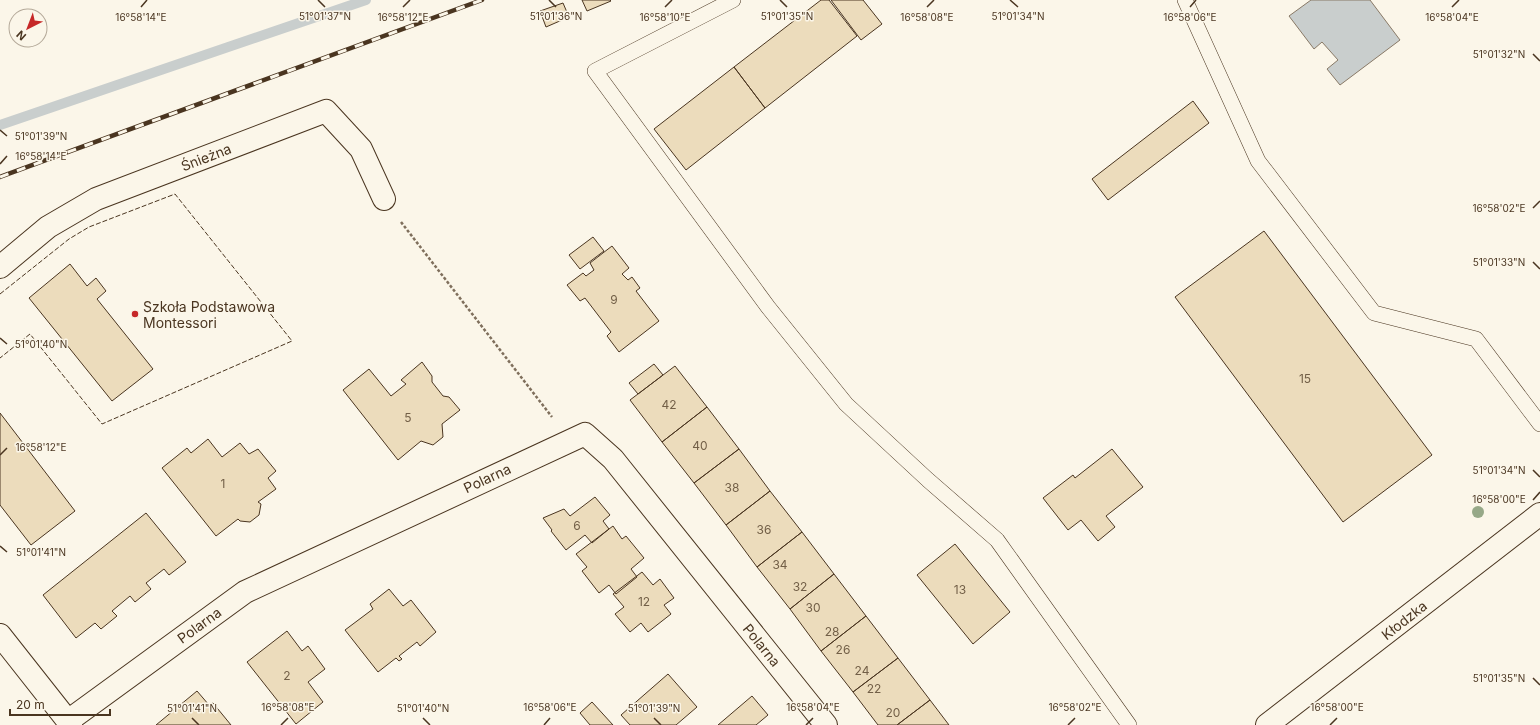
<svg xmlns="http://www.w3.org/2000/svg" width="1540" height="725" font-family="Inter,sans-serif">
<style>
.water{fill:#c9cecd;stroke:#887966}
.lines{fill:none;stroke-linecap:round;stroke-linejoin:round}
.stream{stroke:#c9cecd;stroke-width:10}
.building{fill:#ecdcbc;stroke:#4a3520}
.lane-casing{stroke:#4a3520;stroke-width:16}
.street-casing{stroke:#4a3520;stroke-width:24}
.secondary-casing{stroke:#4a3520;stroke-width:24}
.path{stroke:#7f6f5c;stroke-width:2.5;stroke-dasharray:3 2;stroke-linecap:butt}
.lane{stroke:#fbf6e9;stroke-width:15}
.street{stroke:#fbf6e9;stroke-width:22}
.secondary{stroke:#fbf6e9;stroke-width:22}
.rail-casing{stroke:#4a3520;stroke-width:4.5}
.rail{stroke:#fbf6e9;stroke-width:3;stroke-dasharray:9;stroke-linecap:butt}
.fence{stroke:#4a3520;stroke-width:1;stroke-dasharray:5 2;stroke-linecap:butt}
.tree{fill:#96a887}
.ticks{fill:none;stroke:#4a3520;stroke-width:1.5}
.poi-dot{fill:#c62828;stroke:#fbf6e9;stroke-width:1.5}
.labels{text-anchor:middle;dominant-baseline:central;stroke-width:3;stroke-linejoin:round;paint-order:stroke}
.number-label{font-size:12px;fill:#725f47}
.street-label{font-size:14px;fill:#4a3520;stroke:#fbf6e9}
.poi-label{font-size:14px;fill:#4a3520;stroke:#fbf6e9;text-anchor:start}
.ticks-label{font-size:10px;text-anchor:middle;fill:#4a3520;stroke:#fbf6e9;stroke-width:3;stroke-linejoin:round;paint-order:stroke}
</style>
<rect width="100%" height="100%" fill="#fbf6e9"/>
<!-- water -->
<path class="water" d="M 1311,0 L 1370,0 L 1400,40 L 1340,85 L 1327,69 L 1338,60 L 1322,42 L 1314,49 L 1289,16 Z"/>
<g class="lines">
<!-- stream -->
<path class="stream" d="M 0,125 L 366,0"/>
</g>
<!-- building -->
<path class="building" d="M 582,0 L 610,0 L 611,1 L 587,11 Z
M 821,0 L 829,0 L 857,36 L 765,108 L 734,67 Z
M 831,0 L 863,0 L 882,24 L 861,40 Z
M 563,3 L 569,17 L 546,27 L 540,11 Z
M 734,67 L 765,108 L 686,170 L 654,129 Z
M 1193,101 L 1209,123 L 1108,200 L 1092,179 Z
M 1264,231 L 1432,455 L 1343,522 L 1175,297 Z
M 593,237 L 604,251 L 580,269 L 569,255 Z
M 612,246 L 629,268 L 622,274 L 628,280 L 632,277 L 640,288 L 636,291 L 659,321 L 619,352 L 607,336 L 611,332 L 585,298 L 580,301 L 567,285 L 583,273 L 586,276 L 594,270 L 590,263 Z
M 70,264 L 87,286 L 96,278 L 106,291 L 97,299 L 153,369 L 112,401 L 29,298 Z
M 422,362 L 432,376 L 432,382 L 443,396 L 449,397 L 460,410 L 442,424 L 443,437 L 433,445 L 421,441 L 398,460 L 343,390 L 369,369 L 391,396 L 406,384 L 401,380 Z
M 654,364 L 663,375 L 638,394 L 629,383 Z
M 675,366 L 707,407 L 662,442 L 630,400 Z
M 707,407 L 739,449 L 694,483 L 662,442 Z
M 0,413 L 75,511 L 31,545 L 0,505 Z
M 208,439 L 222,457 L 240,443 L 249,454 L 258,449 L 276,471 L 268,478 L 276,489 L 258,502 L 261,504 L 259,515 L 250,522 L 240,521 L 238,519 L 216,536 L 162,468 L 187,448 L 191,453 Z
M 739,449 L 770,491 L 726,525 L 694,483 Z
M 1112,449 L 1143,487 L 1106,516 L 1115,527 L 1098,541 L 1081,520 L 1068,530 L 1043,498 L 1073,475 L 1075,478 Z
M 770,491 L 802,532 L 757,567 L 726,525 Z
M 595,497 L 610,515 L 603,521 L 609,529 L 592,543 L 585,535 L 566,550 L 551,531 L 552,530 L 543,518 L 564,509 L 570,516 Z
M 146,513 L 186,562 L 169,575 L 164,569 L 146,583 L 151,589 L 135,602 L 130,596 L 112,611 L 117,616 L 101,629 L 95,623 L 76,638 L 43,595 Z
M 613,526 L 622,539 L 626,536 L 644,558 L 631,569 L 637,577 L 616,594 L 609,585 L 599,593 L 582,571 L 587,567 L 576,554 Z
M 802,532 L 834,574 L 790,609 L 757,567 Z
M 955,544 L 1010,612 L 973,644 L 917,575 Z
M 642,572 L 653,585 L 660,579 L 674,598 L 664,605 L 671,614 L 648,632 L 641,623 L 630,632 L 615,614 L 624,607 L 613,594 Z
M 834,574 L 866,616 L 821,651 L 790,609 Z
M 389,589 L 403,606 L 411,600 L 436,632 L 420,646 L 417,642 L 399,656 L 402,659 L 399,661 L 396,658 L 378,672 L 345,630 L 373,609 L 370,604 Z
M 866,616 L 898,658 L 853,692 L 821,651 Z
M 287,631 L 302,651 L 308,646 L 325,669 L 308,682 L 323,702 L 296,724 L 247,662 Z
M 898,658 L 930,700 L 897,725 L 878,725 L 853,692 Z
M 668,674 L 697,707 L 676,725 L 630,725 L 621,715 Z
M 197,691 L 209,705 L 213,703 L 231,725 L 156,725 Z
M 752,696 L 768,715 L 756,725 L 718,725 Z
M 930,700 L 949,725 L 897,725 Z
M 592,702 L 613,725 L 590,725 L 580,713 Z"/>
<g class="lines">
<defs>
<path id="lane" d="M 733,0 L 595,71 L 768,307 L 846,404 L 928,480 L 997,540 L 1129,725
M 1185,0 L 1258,161 L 1374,313 L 1476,339 L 1540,424"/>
<path id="street" d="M 0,267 L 48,227 L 96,199 L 326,111 L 361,149 L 384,199
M 0,635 L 71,725
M 68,721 L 245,592 L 585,434 L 613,459 L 826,725"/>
<path id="secondary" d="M 1267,725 L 1540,514"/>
</defs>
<!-- lane casing -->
<use href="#lane" class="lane-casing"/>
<!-- street casing -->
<use href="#street" class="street-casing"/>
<!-- secondary casing -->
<use href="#secondary" class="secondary-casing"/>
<!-- path -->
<path class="path" d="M 401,222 L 552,417"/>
<!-- lane -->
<use href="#lane" class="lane"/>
<!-- street -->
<use href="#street" class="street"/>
<!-- secondary -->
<use href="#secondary" class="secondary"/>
<defs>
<path id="rail" d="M 0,177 L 482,0"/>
</defs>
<!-- rail casing -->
<use href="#rail" class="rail-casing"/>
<!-- rail -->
<use href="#rail" class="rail"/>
<!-- fence -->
<path class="fence" d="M 0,294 L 69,239 L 89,227 L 175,194 L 292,341 L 102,424 L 30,334 L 0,358"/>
</g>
<!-- trees -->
<circle class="tree" cx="1478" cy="512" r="6"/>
<!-- ticks -->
<path class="ticks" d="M 318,0 L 325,7M 549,0 L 556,7M 780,0 L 787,7M 1010,0 L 1018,7M 141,7 L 147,0M 403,7 L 410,0M 665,7 L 672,0M 927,7 L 934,0M 1190,7 L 1196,0M 1452,7 L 1459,0M 1533,54 L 1540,61M 0,130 L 7,136M 0,164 L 7,156M 1533,208 L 1540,201M 1533,262 L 1540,269M 0,338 L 7,344M 0,455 L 7,448M 1533,470 L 1540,477M 1533,500 L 1540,492M 0,546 L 7,552M 1533,678 L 1540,685M 192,718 L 199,725M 423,718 L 430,725M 654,718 L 661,725M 281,725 L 288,718M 544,725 L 550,718M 806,725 L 813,718M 1068,725 L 1075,718M 1330,725 L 1337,718"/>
<!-- markers -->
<circle class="poi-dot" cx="135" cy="314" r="4"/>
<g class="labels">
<!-- number labels -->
<g class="number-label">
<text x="614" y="299">9</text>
<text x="1305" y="378">15</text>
<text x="669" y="404">42</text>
<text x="408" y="417">5</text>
<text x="700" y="445">40</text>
<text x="223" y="483">1</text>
<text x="732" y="487">38</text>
<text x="577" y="525">6</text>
<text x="764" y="529">36</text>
<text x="780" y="564">34</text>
<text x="800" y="586">32</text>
<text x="960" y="589">13</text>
<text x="644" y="601">12</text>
<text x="813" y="607">30</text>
<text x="832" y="631">28</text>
<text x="843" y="649">26</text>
<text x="862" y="670">24</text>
<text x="287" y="675">2</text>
<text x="874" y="688">22</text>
<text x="893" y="712">20</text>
</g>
<!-- street labels -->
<g class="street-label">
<text transform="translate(206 157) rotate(-21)">Śnieżna</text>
<text transform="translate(487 478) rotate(-25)">Polarna</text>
<text transform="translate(1404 620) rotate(-38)">Kłodzka</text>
<text transform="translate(199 625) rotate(-36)">Polarna</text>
<text transform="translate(762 645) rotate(51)">Polarna</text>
</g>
<!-- poi labels -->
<g class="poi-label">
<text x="143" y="306">Szkoła Podstawowa<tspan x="143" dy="16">Montessori</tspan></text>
</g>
</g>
<g class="ticks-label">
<text x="325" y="20">51°01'37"N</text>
<text x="556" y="20">51°01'36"N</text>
<text x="787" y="20">51°01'35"N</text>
<text x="1018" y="20">51°01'34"N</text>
<text x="141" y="21">16°58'14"E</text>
<text x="403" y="21">16°58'12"E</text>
<text x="665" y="21">16°58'10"E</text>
<text x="927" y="21">16°58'08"E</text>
<text x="1190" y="21">16°58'06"E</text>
<text x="1452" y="21">16°58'04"E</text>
<text x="1499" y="58">51°01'32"N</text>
<text x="41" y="140">51°01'39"N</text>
<text x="41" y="160">16°58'14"E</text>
<text x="1499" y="212">16°58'02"E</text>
<text x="1499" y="266">51°01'33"N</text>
<text x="41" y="348">51°01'40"N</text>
<text x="41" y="451">16°58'12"E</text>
<text x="1499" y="474">51°01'34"N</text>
<text x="1499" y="503">16°58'00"E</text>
<text x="41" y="556">51°01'41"N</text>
<text x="1499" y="682">51°01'35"N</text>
<text x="288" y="711">16°58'08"E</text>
<text x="550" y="711">16°58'06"E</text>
<text x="813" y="711">16°58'04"E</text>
<text x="1075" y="711">16°58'02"E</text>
<text x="1337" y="711">16°58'00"E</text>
<text x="192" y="712">51°01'41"N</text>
<text x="423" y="712">51°01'40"N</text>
<text x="654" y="712">51°01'39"N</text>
</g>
<!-- north arrow -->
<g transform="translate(28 28) rotate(222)"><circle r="19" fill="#fbf6e9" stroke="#b4a999"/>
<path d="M0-3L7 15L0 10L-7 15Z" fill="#c62828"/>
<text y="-6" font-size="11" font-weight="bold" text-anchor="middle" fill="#4a3520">N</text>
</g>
<!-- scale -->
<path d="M10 709v6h100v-6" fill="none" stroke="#4a3520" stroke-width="2"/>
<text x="16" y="709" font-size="12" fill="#4a3520" stroke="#fbf6e9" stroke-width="3" paint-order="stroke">20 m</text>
</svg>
